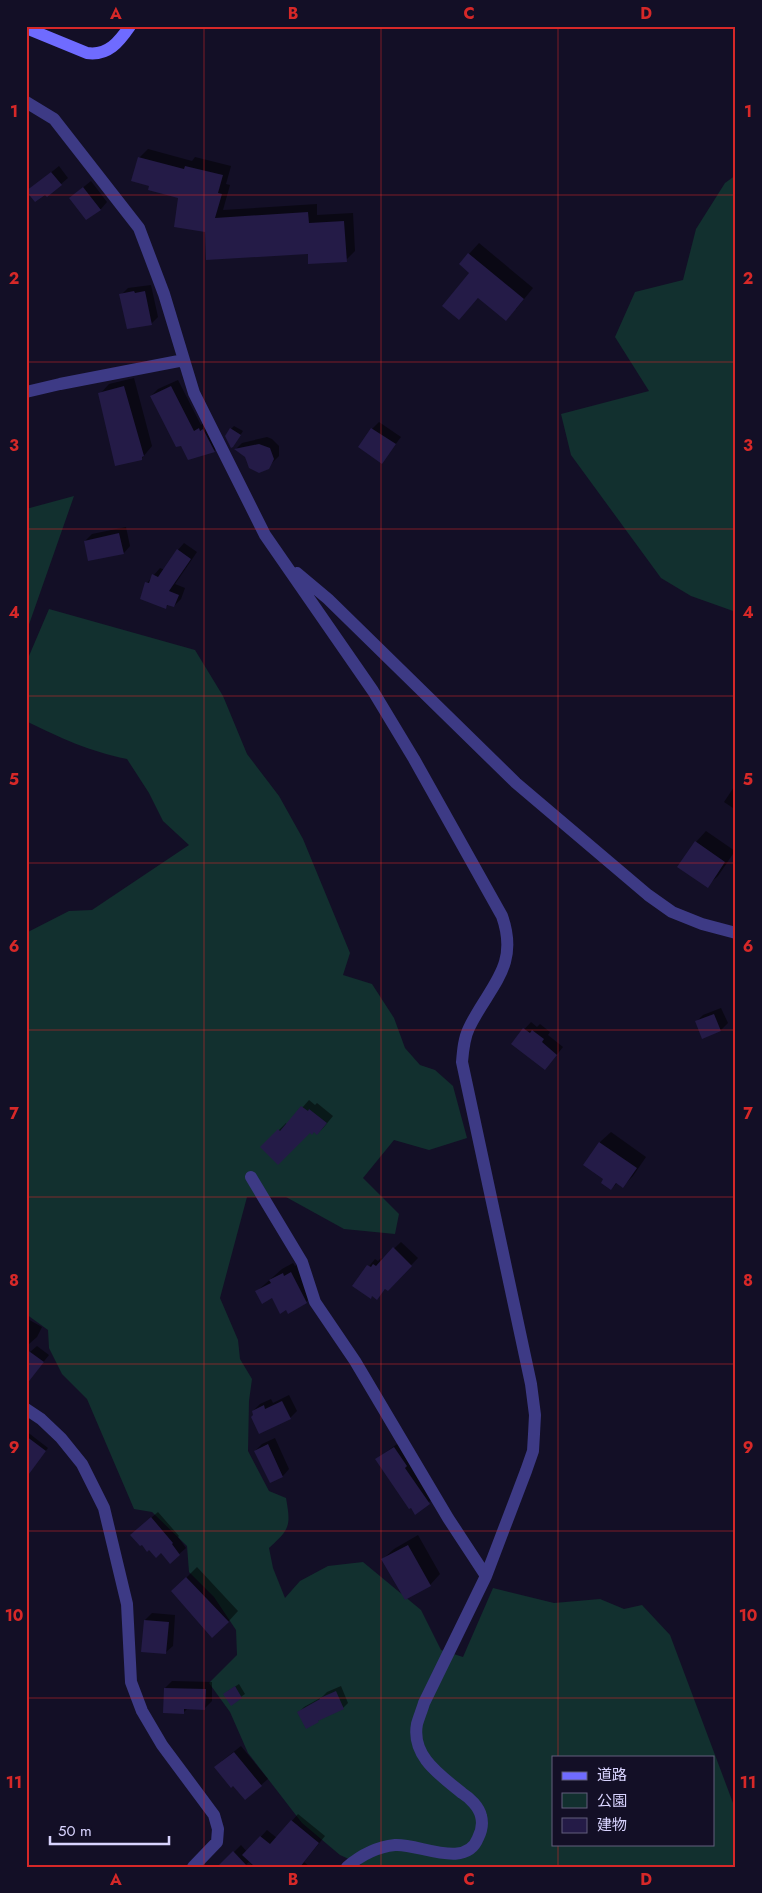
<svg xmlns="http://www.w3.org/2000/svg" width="762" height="1893" font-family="Jost,'Noto Sans JP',sans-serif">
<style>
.green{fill:#12302f;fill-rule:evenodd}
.shadow{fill:#0007}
.building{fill:#241b47}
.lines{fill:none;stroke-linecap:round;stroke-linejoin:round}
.street{stroke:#3d3a85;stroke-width:12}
.secondary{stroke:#6f6bff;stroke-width:12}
.grid{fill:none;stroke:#d62828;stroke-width:1;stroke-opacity:0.55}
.neatline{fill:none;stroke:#d62828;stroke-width:2}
.grid-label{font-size:16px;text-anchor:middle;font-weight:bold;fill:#d62828}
</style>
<rect width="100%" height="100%" fill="#130f26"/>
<!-- green -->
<path class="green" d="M 736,175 L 736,612 L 691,596 L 661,578 L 571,455 L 561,414 L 649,391 L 615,337 L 635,292 L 683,280 L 696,229 L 725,183 Z
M 74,496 L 26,633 L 26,509 Z
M 49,609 L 195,650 L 223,696 L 247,754 L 279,796 L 303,839 L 350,953 L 343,975 L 372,984 L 394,1018 L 405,1048 L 420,1065 L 435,1070 L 453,1086 L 467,1138 L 429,1150 L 394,1140 L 363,1178 L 399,1214 L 395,1234 L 344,1229 L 286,1197 L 247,1197 L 220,1298 L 238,1340 L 240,1359 L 252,1379 L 249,1401 L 248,1451 L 269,1491 L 286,1498 C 291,1526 290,1529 269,1548 L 273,1568 L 285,1598 L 300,1581 L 328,1566 L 363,1562 L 421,1610 L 441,1650 L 463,1657 L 493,1588 L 554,1603 L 600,1599 L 624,1609 L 642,1605 L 670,1635 L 736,1811 L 736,1867 L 366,1867 L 340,1855 L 302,1823 L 248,1753 L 230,1712 L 209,1683 L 237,1655 L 236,1630 L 214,1597 L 189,1572 L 187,1546 L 152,1512 L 134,1509 L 87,1399 L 62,1374 L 49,1348 L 48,1330 L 26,1314 L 26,933 L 69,911 L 92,910 L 189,845 L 163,821 L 149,793 L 127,759 C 88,751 61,738 26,721 L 26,663 ZM 553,1757 L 713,1757 L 713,1844 L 553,1844 Z"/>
<!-- shadow -->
<path class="shadow" d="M 148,149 L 192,161 L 195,157 L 231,166 L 226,184 L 230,185 L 223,210 L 317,204 L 317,215 L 353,213 L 355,251 L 346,260 L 206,231 L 180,197 L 150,185 L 139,158 Z
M 59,166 L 68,178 L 61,184 L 28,191 Z
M 91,181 L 107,202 L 101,209 L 86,218 L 70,198 Z
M 479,243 L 533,288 L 516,309 L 479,297 L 459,318 L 471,272 L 460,264 Z
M 151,285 L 158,317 L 151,324 L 121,295 L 128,288 Z
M 134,378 L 152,446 L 142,458 L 100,394 L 109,384 Z
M 178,380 L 201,425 L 206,422 L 221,444 L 214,451 L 151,396 L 158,389 Z
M 379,422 L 401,437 L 382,462 L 372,429 Z
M 234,426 L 243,431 L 233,446 L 231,429 Z
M 267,437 L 272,439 L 279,446 L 279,456 L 264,471 L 254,470 L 247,463 L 246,457 L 236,449 L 242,443 Z
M 126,527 L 130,546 L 124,553 L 85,541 L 92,534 Z
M 184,543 L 197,552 L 175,584 L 185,588 L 181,599 L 174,606 L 169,604 L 166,607 L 147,583 L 160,568 L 165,570 L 178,550 Z
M 736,784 L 736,810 L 724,802 Z
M 706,831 L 735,851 L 718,876 L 707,886 L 696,842 Z
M 721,1008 L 728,1023 L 721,1030 L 703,1037 L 696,1022 L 703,1015 Z
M 531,1022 L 537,1027 L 540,1024 L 550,1032 L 548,1035 L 563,1047 L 551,1062 L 512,1043 Z
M 309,1100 L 315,1105 L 317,1103 L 333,1116 L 324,1127 L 317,1134 L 314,1131 L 310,1132 L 262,1147 L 286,1123 L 287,1125 Z
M 611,1132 L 646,1157 L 633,1176 L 622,1187 L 617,1183 L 611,1189 L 605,1179 L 585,1165 L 600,1142 Z
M 401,1242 L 418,1258 L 388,1289 L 386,1288 L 377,1298 L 354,1285 L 375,1259 L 378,1261 L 381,1258 L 383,1259 Z
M 293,1263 L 295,1266 L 302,1263 L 317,1292 L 306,1302 L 272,1297 L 256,1292 L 282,1269 Z
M 26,1318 L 42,1327 L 37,1337 L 29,1344 L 26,1342 Z
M 37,1346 L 49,1355 L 26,1384 L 30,1352 Z
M 289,1395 L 297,1411 L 290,1418 L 255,1414 L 253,1411 L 260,1404 L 271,1399 L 273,1403 Z
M 26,1431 L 48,1448 L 26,1477 Z
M 275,1438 L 289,1469 L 283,1476 L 270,1482 L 255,1451 L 262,1444 Z
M 401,1441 L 436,1496 L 416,1513 L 377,1459 Z
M 158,1512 L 179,1536 L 178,1537 L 186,1548 L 170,1562 L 162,1552 L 142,1543 L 138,1529 Z
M 418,1535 L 440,1574 L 430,1585 L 383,1559 L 394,1549 Z
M 197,1567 L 238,1611 L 228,1622 L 173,1591 Z
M 152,1613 L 175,1615 L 173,1646 L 166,1652 L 145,1620 Z
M 172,1681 L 212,1682 L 212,1701 L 205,1708 L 188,1708 L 183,1713 L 165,1688 Z
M 239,1684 L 245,1694 L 231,1704 L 228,1691 Z
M 341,1686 L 348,1703 L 343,1708 L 321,1718 L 318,1721 L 299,1712 L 304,1707 L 322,1697 L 327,1692 Z
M 241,1746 L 268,1779 L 261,1785 L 222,1761 Z
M 298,1814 L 325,1836 L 304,1862 L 310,1867 L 254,1867 L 249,1862 L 243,1867 L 219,1867 L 241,1845 L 247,1852 L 267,1830 L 277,1838 Z"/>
<!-- building -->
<path class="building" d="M 138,157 L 184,169 L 185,166 L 223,175 L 218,193 L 222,194 L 215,218 L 308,212 L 309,223 L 344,221 L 347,262 L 308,264 L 308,254 L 206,260 L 205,232 L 174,227 L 178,198 L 148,190 L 149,186 L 131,181 Z
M 51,172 L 62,185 L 47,197 L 45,195 L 35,202 L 26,191 Z
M 83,187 L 101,210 L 86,220 L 69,198 Z
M 468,253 L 524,299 L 506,321 L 478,298 L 459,320 L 442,306 L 469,273 L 459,264 Z
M 134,291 L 135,293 L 145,291 L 152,325 L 127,329 L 119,294 Z
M 124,386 L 144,456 L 142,457 L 142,460 L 115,466 L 98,393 Z
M 171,386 L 194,431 L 199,428 L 200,431 L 203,429 L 215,452 L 188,460 L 181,446 L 176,447 L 150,396 Z
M 230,428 L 241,435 L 233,447 L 231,448 L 225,436 Z
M 371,428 L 396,444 L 382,464 L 358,447 Z
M 259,444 L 270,448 L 274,459 L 269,469 L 259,473 L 249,468 L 245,457 L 234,449 Z
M 119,533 L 124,554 L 88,561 L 84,541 Z
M 177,549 L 191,559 L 169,591 L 179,595 L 174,607 L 167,605 L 166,609 L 140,599 L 145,582 L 149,583 L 152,574 L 158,577 Z
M 695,841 L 725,862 L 708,888 L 677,867 Z
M 714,1014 L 721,1031 L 702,1039 L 695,1021 Z
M 523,1028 L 530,1033 L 532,1030 L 544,1039 L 542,1042 L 557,1055 L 545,1070 L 511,1044 Z
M 301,1106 L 308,1111 L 309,1109 L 327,1123 L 317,1135 L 314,1132 L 312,1135 L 310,1133 L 278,1165 L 260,1147 L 278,1129 L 280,1131 Z
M 599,1142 L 637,1168 L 623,1188 L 616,1183 L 611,1190 L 601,1183 L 603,1179 L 583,1165 Z
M 393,1247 L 412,1266 L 388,1291 L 385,1289 L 377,1300 L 372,1296 L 371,1299 L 352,1286 L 367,1265 L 371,1267 L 373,1264 L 376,1266 Z
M 291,1272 L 307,1303 L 288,1314 L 286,1310 L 280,1314 L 272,1298 L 262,1304 L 255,1291 L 271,1283 L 269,1280 L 283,1273 L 284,1276 Z
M 26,1349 L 44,1362 L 26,1385 Z
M 282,1401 L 291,1419 L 259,1434 L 251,1417 L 253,1415 L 252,1411 L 264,1405 L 265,1409 Z
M 26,1436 L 46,1451 L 26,1478 Z
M 268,1444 L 283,1477 L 270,1483 L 254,1451 Z
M 394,1447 L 407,1466 L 405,1468 L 430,1504 L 415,1515 L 411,1508 L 409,1509 L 375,1459 Z
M 151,1517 L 173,1543 L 172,1544 L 180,1555 L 170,1564 L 161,1553 L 156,1558 L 149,1550 L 147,1552 L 142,1545 L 140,1546 L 130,1535 Z
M 408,1545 L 431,1586 L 405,1600 L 381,1559 Z
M 186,1577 L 229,1622 L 212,1638 L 171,1591 Z
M 144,1620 L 169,1622 L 166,1654 L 141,1652 Z
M 235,1686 L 242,1698 L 231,1706 L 223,1694 Z
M 164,1688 L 206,1689 L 205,1710 L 184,1709 L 184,1714 L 163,1713 Z
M 336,1691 L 344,1709 L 318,1721 L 319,1722 L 306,1729 L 297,1712 L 320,1699 L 320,1698 Z
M 234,1752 L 262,1786 L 245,1800 L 233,1786 L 231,1788 L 214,1767 Z
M 291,1820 L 319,1843 L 300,1867 L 255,1867 L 242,1855 L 260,1836 L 270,1844 Z
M 233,1851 L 248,1867 L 217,1867 Z"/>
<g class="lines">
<!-- street -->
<path class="street" d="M 26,102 L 54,119 L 139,228 L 164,294 L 194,393 L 265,535 L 373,691 L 414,759 L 502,916 C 520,967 489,986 469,1028 C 464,1038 463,1050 462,1062 L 531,1384 L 535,1415 L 534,1434 L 533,1451 L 526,1471 L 486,1576 L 424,1703 C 422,1710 419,1717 417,1724 C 411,1756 440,1775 462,1793 C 470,1798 479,1807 481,1816 C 483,1823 481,1832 478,1838 C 466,1870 418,1843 395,1845 C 376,1847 361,1855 347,1867
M 26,392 L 60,384 L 184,360
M 297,573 L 328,599 L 516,783 L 648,895 L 672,912 L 702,924 L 736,933
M 251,1177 L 302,1262 L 315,1302 L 355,1361 L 448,1518 L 486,1576
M 26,1409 L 41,1419 L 61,1438 L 82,1464 L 104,1508 L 127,1604 L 131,1682 L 142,1711 L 162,1745 L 214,1815 L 218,1829 L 217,1842 L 193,1867"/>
<!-- secondary -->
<path class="secondary" d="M 26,28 L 87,53 C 108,56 119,42 130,26"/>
</g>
<!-- grid -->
<path class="grid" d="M 204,26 L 204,1867M 381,26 L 381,1867M 558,26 L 558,1757M 26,195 L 736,195M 26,362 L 736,362M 26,529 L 736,529M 26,696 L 736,696M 26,863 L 736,863M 26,1030 L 736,1030M 26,1197 L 736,1197M 26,1364 L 736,1364M 26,1531 L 736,1531M 26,1698 L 736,1698M 558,1844 L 558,1867"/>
<!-- border -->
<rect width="762" height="1893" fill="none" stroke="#130f26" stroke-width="55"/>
<!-- legend -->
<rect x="552" y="1756" width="162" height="90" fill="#130f26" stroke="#625e7d"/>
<rect x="562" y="1772" width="25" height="8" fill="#6f6bff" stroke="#625e7d"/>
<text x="597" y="1780" font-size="15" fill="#d9d4ff">道路</text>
<rect x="562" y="1793" width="25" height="15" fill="#12302f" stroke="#625e7d"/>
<text x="597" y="1806" font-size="15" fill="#d9d4ff">公園</text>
<rect x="562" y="1818" width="25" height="15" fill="#241b47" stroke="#625e7d"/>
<text x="597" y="1830" font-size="15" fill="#d9d4ff">建物</text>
<!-- scale -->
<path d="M50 1836v8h119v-8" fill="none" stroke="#d9d4ff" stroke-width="2.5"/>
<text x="58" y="1836" font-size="15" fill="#d9d4ff" stroke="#130f26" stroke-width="4" paint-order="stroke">50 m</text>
<rect x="28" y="28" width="706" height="1838" class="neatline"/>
<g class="grid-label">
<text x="116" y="19">A</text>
<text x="293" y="19">B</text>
<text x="469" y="19">C</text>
<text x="646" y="19">D</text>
<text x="14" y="117">1</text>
<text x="748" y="117">1</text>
<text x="14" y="284">2</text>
<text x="748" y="284">2</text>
<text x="14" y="451">3</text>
<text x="748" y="451">3</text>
<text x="14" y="618">4</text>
<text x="748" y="618">4</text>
<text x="14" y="785">5</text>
<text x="748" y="785">5</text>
<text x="14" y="952">6</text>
<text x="748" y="952">6</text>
<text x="14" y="1119">7</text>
<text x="748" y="1119">7</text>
<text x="14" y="1286">8</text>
<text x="748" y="1286">8</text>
<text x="14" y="1453">9</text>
<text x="748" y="1453">9</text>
<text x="14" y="1621">10</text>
<text x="748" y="1621">10</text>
<text x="14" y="1788">11</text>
<text x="748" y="1788">11</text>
<text x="116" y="1885">A</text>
<text x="293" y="1885">B</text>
<text x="469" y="1885">C</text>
<text x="646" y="1885">D</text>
</g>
</svg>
